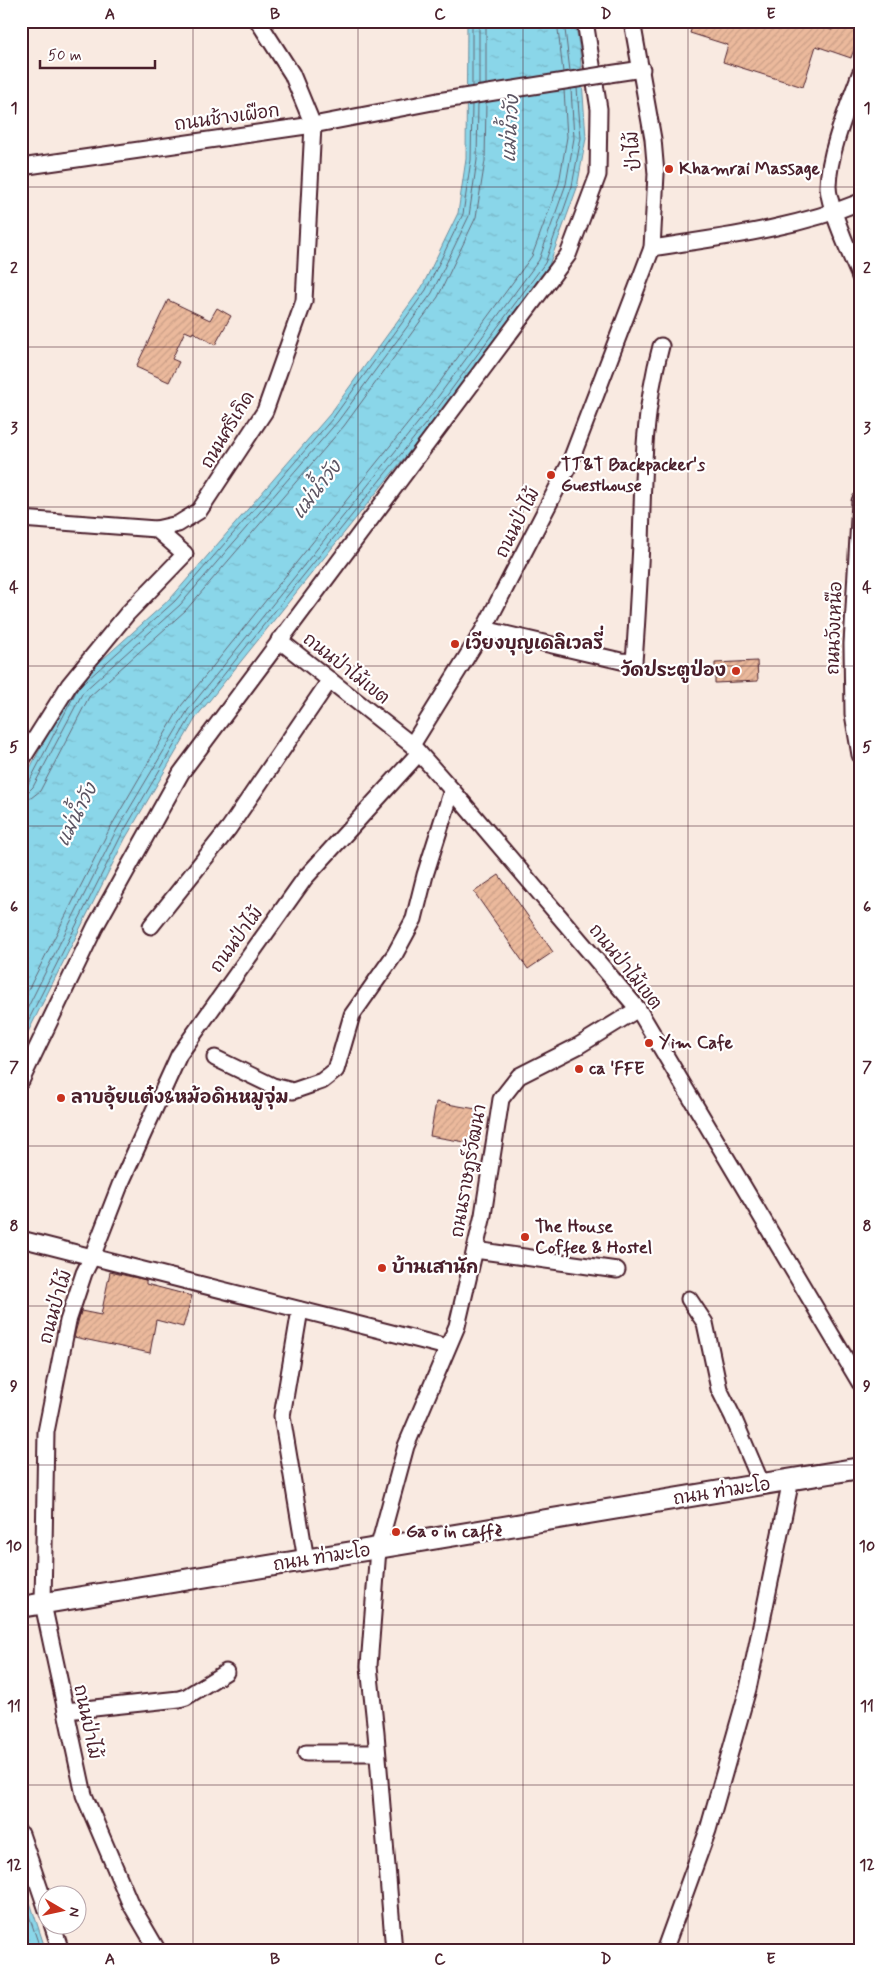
<svg xmlns="http://www.w3.org/2000/svg" width="881" height="1972" font-family="Mynerve,'Playpen Sans Thai',sans-serif">
<defs>
<pattern id="water-ripples" width="26" height="14" patternUnits="userSpaceOnUse" patternTransform="scale(1.25)"><rect width="26" height="14" fill="#8ad6e9"/><path d="M2 4q2-2 4 0t4 0M15 11q2-2 4 0t4 0" fill="none" stroke="#79b7c8"/></pattern>
<pattern id="building-hatch" width="6" height="6" patternUnits="userSpaceOnUse" patternTransform="scale(1.25)"><rect width="6" height="6" fill="#ebb99c"/><path d="M-1 1l2-2M0 6l6-6M5 7l2-2" fill="none" stroke="#cb9f87"/></pattern>
</defs>
<rect width="100%" height="100%" fill="#f9eae1"/>
<filter id="ink" filterUnits="userSpaceOnUse"><feTurbulence type="fractalNoise" baseFrequency=".02" numOctaves="2"/><feDisplacementMap in="SourceGraphic" scale="10" xChannelSelector="R" yChannelSelector="G"/><feConvolveMatrix kernelMatrix="1 2 1 2 8 2 1 2 1" color-interpolation-filters="sRGB"/></filter>
<g filter="url(#ink)">
<g fill="url(#water-ripples)" stroke="#708d9d">
<path d="M467,21h108l5,30 6,87 -9,50 -28,77 -111,151 -241,300 -72,123 -104,207v-261l53,-100 97,-87 159,-184 92,-127 36,-74 8,-54z"/>
<path d="M21,1875l25,76h-25z"/>
</g>
<g fill="none" stroke-linecap="round" stroke-linejoin="round">
<g stroke="#646877" stroke-width="1">
<path d="M472,21v66"/>
<path d="M557,21l6,51"/>
<path d="M564,21l6,50"/>
<path d="M486,85v-64"/>
<path d="M479,86v-65"/>
<path d="M21,787l7,-3 50,-96 97,-87 158,-183 93,-128 37,-76 8,-54 1,-56"/>
<path d="M21,793l7,-1 5,-5 50,-95 97,-87 158,-184 94,-128 37,-77 8,-56 1,-57"/>
<path d="M21,800l10,-2 9,-7 49,-94 97,-87 158,-184 94,-129 38,-80 9,-56 1,-59"/>
<path d="M21,1004l88,-174 72,-124 242,-301 109,-149 27,-73 8,-46 -3,-47"/>
<path d="M21,1021l94,-188 73,-123 241,-301 110,-149 27,-76 8,-46 -3,-49"/>
<path d="M21,1035l100,-199 72,-123 241,-300 111,-150 27,-77 9,-48 -4,-50"/>
<path d="M21,1892l20,59"/>
</g>
</g>
<g fill="url(#building-hatch)" stroke="#4a1f2b">
<path d="M694,21h111l27,9 3,-9h25v10l-9,27 -35,-12 -13,41 -80,-25 5,-17 -38,-12z"/>
<path d="M168,300l42,20 7,-12 14,8 -16,29 -22,-13 -1,2 -7,-3 -13,28 7,3 -10,20 -33,-15z"/>
<path d="M757,661l1,20 -43,2v-20z"/>
<path d="M499,875l54,77 -25,17 -54,-77z"/>
<path d="M436,1102l40,7 -5,34 -41,-7z"/>
<path d="M110,1272l36,8v4l46,12 -9,31 -27,-7 -6,33 -76,-16 7,-26 20,4z"/>
</g>
<g fill="none" stroke-linecap="round" stroke-linejoin="round">
<g stroke="#4a1f2b" stroke-width="19">
<g id="minor">
<path d="M609,74l33,-5"/>
<path d="M860,74c-12,33 -31,77 -32,112 0,20 23,70 32,91"/>
<path d="M21,167l292,-42 125,-24"/>
<path d="M652,248c70,-11 142,-19 208,-46"/>
<path d="M860,501l-8,143 1,70 7,41"/>
<path d="M21,519l135,10 22,-5 21,-13 66,-100 39,-110 9,-176 -21,-51 -34,-53"/>
<path d="M484,629l137,32 13,1c3,-39 5,-79 7,-118 2,-67 2,-133 20,-198"/>
<path d="M279,640l133,105 40,45 186,219 222,374"/>
<path d="M412,745l72,-116 85,-164 83,-217 4,-74 -3,-35 -21,-118"/>
<path d="M21,761l48,-76 58,-71 58,-60 -29,-25"/>
<path d="M151,926l78,-98 101,-148"/>
<path d="M215,1058l58,28 20,5 29,-10 14,-11 16,-55 43,-61 19,-35 11,-44 27,-85"/>
<path d="M21,1081l74,-154 86,-154 387,-518 30,-80 1,-66 -14,-88"/>
<path d="M21,1239l426,108"/>
<path d="M475,1250l142,20"/>
<path d="M689,1299l16,24 14,66 14,28 29,68"/>
<path d="M300,1310l-18,106 24,144"/>
<path d="M66,1711l113,-12 7,-2 40,-25"/>
<path d="M306,1753h71"/>
<path d="M21,1834l27,79"/>
<path d="M52,1924l9,27"/>
<path d="M158,1951l-28,-48 -46,-108 -41,-191 3,-172 22,-111 16,-48 8,-16 28,-72 59,-130 126,-177 114,-125"/>
<path d="M394,1951l-18,-218 -7,-67 9,-117 28,-103 51,-120 26,-111 18,-116 18,-23 59,-30 60,-37"/>
<path d="M664,1951l44,-121 40,-141 43,-209"/>
</g>
</g>
<g stroke="#4a1f2b" stroke-width="24">
<path id="tertiary" d="M21,1607l839,-139"/>
</g>
<use href="#minor" stroke="#fff" stroke-width="15"/>
<use href="#tertiary" stroke="#fff" stroke-width="20"/>
<g stroke="#4a1f2b" stroke-width="19" stroke-linecap="butt">
<path id="minor-bridge" d="M438,101l171,-27"/>
</g>
<use href="#minor-bridge" stroke="#fff" stroke-width="15"/>
</g>
</g>
<path fill="none" stroke="#4a1f2b" stroke-width="1" stroke-opacity="0.55" d="M193,21v1930M358,21v1930M523,21v1930M688,21v1930M21,187h839M21,347h839M21,507h839M21,666h839M21,826h839M21,986h839M21,1146h839M21,1306h839M21,1465h839M21,1625h839M21,1785h839"/>
<g fill="#c8321e" stroke="#fff" stroke-width="2">
<circle cx="669" cy="169" r="5"/>
<circle cx="551" cy="475" r="5"/>
<circle cx="455" cy="644" r="5"/>
<circle cx="736" cy="671" r="5"/>
<circle cx="649" cy="1043" r="5"/>
<circle cx="579" cy="1069" r="5"/>
<circle cx="61" cy="1098" r="5"/>
<circle cx="525" cy="1237" r="5"/>
<circle cx="382" cy="1268" r="5"/>
<circle cx="396" cy="1532" r="5"/>
</g>
<g text-anchor="middle" dominant-baseline="central" stroke-width="4.5" stroke-linejoin="round" paint-order="stroke">
<g font-size="18" fill="#4a1f2b" stroke="#fff">
<text transform="translate(227 118) rotate(-8)">ถนนช้างเผือก</text>
<text transform="translate(634 151) rotate(-96)">ป่าไม้</text>
<text transform="translate(228 430) rotate(-59)">ถนนศรีเกิด</text>
<text transform="translate(518 523) rotate(-63)">ถนนป่าไม้</text>
<text transform="translate(835 628) rotate(-88)">ถนนวังเหนือ</text>
<text transform="translate(346 669) rotate(38)">ถนนป่าไม้เขต</text>
<text transform="translate(237 940) rotate(-54)">ถนนป่าไม้</text>
<text transform="translate(625 967) rotate(51)">ถนนป่าไม้เขต</text>
<text transform="translate(469 1171) rotate(-80)">ถนนราษฎร์วัฒนา</text>
<text transform="translate(56 1307) rotate(-74)">ถนนป่าไม้</text>
<text transform="translate(722 1492) rotate(-9)">ถนน ท่ามะโอ</text>
<text transform="translate(322 1558) rotate(-9)">ถนน ท่ามะโอ</text>
<text transform="translate(87 1722) rotate(78)">ถนนป่าไม้</text>
</g>
<g font-size="18" font-weight="bold" fill="#4a1f2b" stroke="#fff" text-anchor="start">
<text x="679" y="169">Khamrai Massage</text>
<text x="561" y="465">TT&amp;T Backpacker's<tspan x="561" dy="21">Guesthouse</tspan></text>
<text x="465" y="644">เวียงบุญเดลิเวลรี่</text>
<text x="726" y="671" text-anchor="end">วัดประตูป่อง</text>
<text x="659" y="1043">Yim Cafe</text>
<text x="589" y="1069">ca 'FFE</text>
<text x="71" y="1098">ลาบอุ้ยแต๋ง&amp;หม้อดินหมูจุ่ม</text>
<text x="535" y="1227">The House<tspan x="535" dy="21">Coffee &amp; Hostel</tspan></text>
<text x="392" y="1268">บ้านเสานัก</text>
<text x="406" y="1532">Ga o in caffè</text>
</g>
<g font-size="19" font-style="italic" fill="#5d5664" stroke="#fff">
<text transform="translate(511 129) rotate(-87)">แม่น้ำวัง</text>
<text transform="translate(317 490) rotate(-52)">แม่น้ำวัง</text>
<text transform="translate(77 815) rotate(-63)">แม่น้ำวัง</text>
</g>
</g>
<rect width="881" height="1972" fill="none" stroke="#fff" stroke-width="55"/>
<g transform="translate(62 1910) rotate(99)"><circle r="24" fill="#ffffff" stroke="#b7a5aa"/>
<path d="M0-4L9 19L0 12L-9 19Z" fill="#c8321e"/>
<text y="-8" font-size="14" font-weight="bold" text-anchor="middle" fill="#4a1f2b">N</text>
</g>
<path d="M40 60v8h115v-8" fill="none" stroke="#4a1f2b" stroke-width="2.5"/>
<text x="48" y="60" font-size="15" fill="#4a1f2b" stroke="#ffffff" stroke-width="4" paint-order="stroke">50 m</text>
<rect x="28" y="28" width="826" height="1916" fill="none" stroke="#4a1f2b" stroke-width="2"/>
<g font-size="16" text-anchor="middle" font-weight="bold" fill="#4a1f2b">
<text x="110" y="19">A</text>
<text x="275" y="19">B</text>
<text x="440" y="19">C</text>
<text x="606" y="19">D</text>
<text x="771" y="19">E</text>
<text x="14" y="113">1</text>
<text x="867" y="113">1</text>
<text x="14" y="273">2</text>
<text x="867" y="273">2</text>
<text x="14" y="433">3</text>
<text x="867" y="433">3</text>
<text x="14" y="592">4</text>
<text x="867" y="592">4</text>
<text x="14" y="752">5</text>
<text x="867" y="752">5</text>
<text x="14" y="912">6</text>
<text x="867" y="912">6</text>
<text x="14" y="1072">7</text>
<text x="867" y="1072">7</text>
<text x="14" y="1231">8</text>
<text x="867" y="1231">8</text>
<text x="14" y="1391">9</text>
<text x="867" y="1391">9</text>
<text x="14" y="1551">10</text>
<text x="867" y="1551">10</text>
<text x="14" y="1711">11</text>
<text x="867" y="1711">11</text>
<text x="14" y="1870">12</text>
<text x="867" y="1870">12</text>
<text x="110" y="1964">A</text>
<text x="275" y="1964">B</text>
<text x="440" y="1964">C</text>
<text x="606" y="1964">D</text>
<text x="771" y="1964">E</text>
</g>
</svg>
